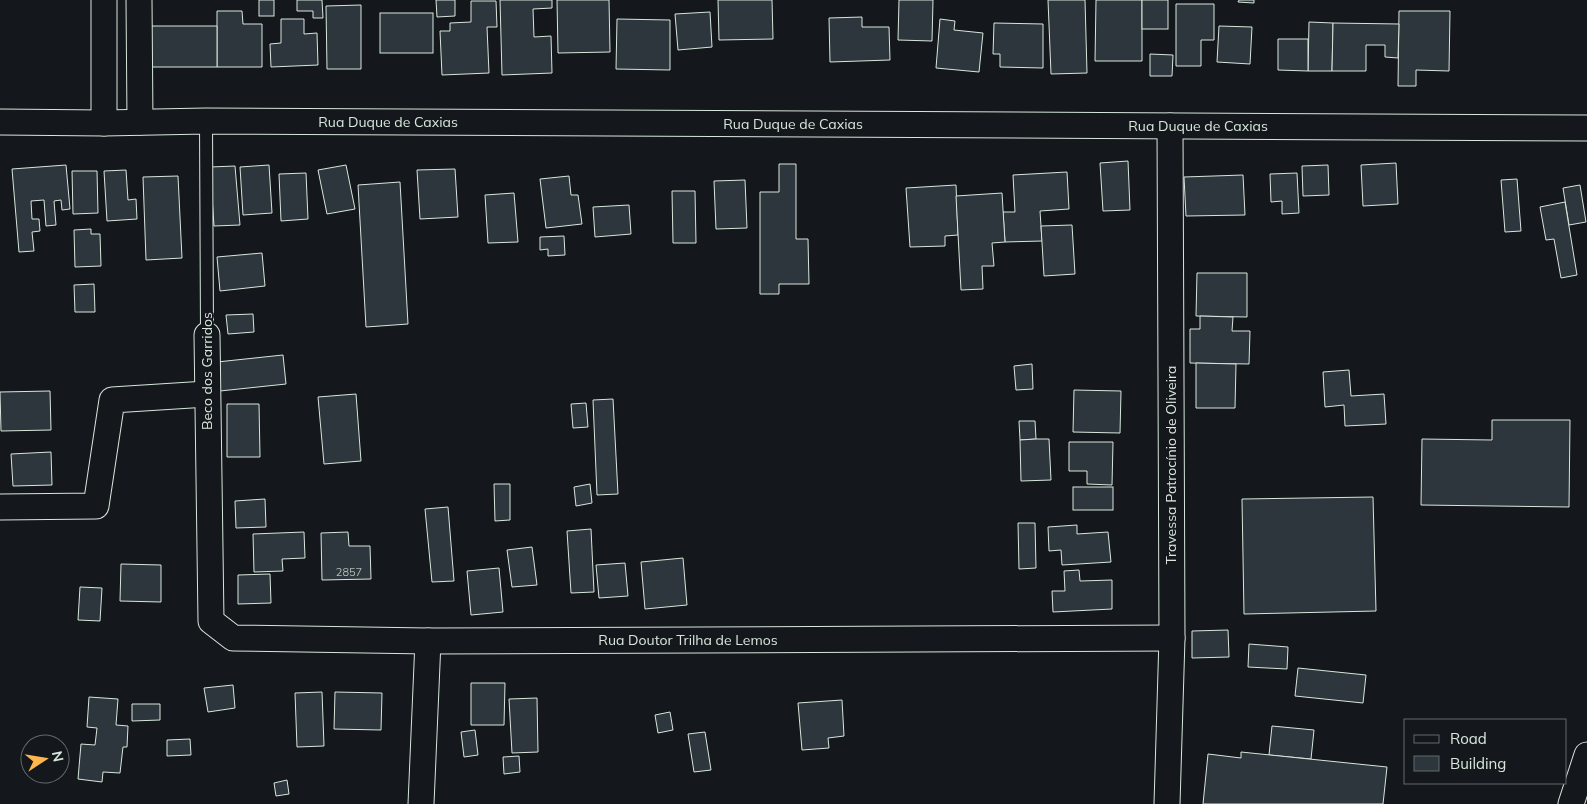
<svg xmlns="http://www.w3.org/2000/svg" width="1587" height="804" font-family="Mulish,sans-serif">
<rect width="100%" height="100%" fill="#14181c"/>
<g fill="#2c363c" stroke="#d8e6dc">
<rect x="259" y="0" width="15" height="16"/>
<path d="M297,0h25l1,18h-10v-7h-16z"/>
<path d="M436,0h19v16l-18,1z"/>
<path d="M500,0h52v8l-19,1 1,28 17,-1 1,37 -50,2z"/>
<path d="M557,0h52l1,52 -52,1z"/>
<path d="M718,0h54l1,39 -54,1z"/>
<path d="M899,0h34l-1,41 -34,-1z"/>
<path d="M1048,0h37l2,73 -36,1z"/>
<path d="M1096,0h46v61h-47z"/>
<rect x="1142" y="0" width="26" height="29"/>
<path d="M1239,0h15v3l-16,-1z"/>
<path d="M471,1h25l1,26h-10l2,46 -47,2 -2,-44h10v-8l21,-1z"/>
<path d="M1176,4h38v36h-13v26h-25z"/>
<path d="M361,5v64h-34l-1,-63z"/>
<path d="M217,11h25l1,13h19v43h-45z"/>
<path d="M1399,11h51l-1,60 -33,-1v16h-18z"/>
<path d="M710,12l2,35 -34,3 -3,-36z"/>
<rect x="380" y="13" width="53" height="40"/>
<path d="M862,17v10h27l1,33 -60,2 -1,-44z"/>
<path d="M281,19h23v15l13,-1 1,32 -47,2 -1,-23 11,-1z"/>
<path d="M617,19l53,1v50l-54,-1z"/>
<path d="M940,19l15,2 -1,9 29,3 -4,39 -43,-4z"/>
<path d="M1309,22l24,1 -1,48h-24z"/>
<path d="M994,23l49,1v44l-43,-1v-13h-7z"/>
<path d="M1333,23l66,1 -1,34 -13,-1v-12h-19v26h-34z"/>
<path d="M151,26h66v41h-65z"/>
<path d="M1219,26l33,1 -2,37 -33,-2z"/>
<path d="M1278,39h30v32l-30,-1z"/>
<path d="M1150,54l23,1 -1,21h-22z"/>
<path d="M1128,161l2,49 -27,1 -3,-48z"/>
<path d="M1396,163l2,41 -35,2 -2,-41z"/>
<path d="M779,164h17v75h12l1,45h-30v10h-19v-102h19z"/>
<path d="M66,165l4,44 -8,1 -1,-10 -7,1 2,24 -10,1 -2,-26 -13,1 1,18h7l1,12 -8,1 2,19 -15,1 -7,-83z"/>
<path d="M269,165l3,48 -29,2 -3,-48z"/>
<path d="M346,165l9,44 -28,5 -9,-44z"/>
<path d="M1328,165l1,30 -26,1 -1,-30z"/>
<path d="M235,166l5,59 -26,1 -4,-59z"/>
<path d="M455,169l3,48 -38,2 -3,-49z"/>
<path d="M126,170l2,30 8,-1 1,20 -30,2 -3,-50z"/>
<path d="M72,171h25l1,42 -25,1z"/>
<path d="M1067,172l2,37 -29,2 2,30 -37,1 -2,-30h12l-2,-37z"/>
<path d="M306,173l2,46 -27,2 -2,-47z"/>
<path d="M1297,173l2,40 -17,1v-13l-11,1 -1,-28z"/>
<path d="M1243,175l2,40 -59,1 -2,-39z"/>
<path d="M178,176l4,82 -36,2 -3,-83z"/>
<path d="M569,176l2,19h7l4,29 -36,4 -6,-49z"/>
<path d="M1517,179l4,52 -16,1 -4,-52z"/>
<path d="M745,180l2,48 -31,1 -2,-48z"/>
<path d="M400,182l8,142 -42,3 -8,-142z"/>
<path d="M956,185l2,50 -13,1v10l-35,1 -4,-59z"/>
<path d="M1580,185l6,37 -17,3 -6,-37z"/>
<path d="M672,191h23l1,52h-23z"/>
<path d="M514,193l4,49 -30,1 -3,-48z"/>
<path d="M1002,193l3,49 -13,1 2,23h-12l1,23 -22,1 -5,-94z"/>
<path d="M1565,202l12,73 -16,3 -7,-39 -8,1 -6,-33z"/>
<path d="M629,205l2,29 -36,3 -2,-30z"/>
<path d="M1072,225l3,49 -31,2 -3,-50z"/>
<path d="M91,229v5h9l1,32 -26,1 -1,-37z"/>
<path d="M564,236l1,19 -17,1v-7l-8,1v-13z"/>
<path d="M262,253l3,33 -45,5 -3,-34z"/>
<path d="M1197,273h50v44l-51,-1z"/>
<path d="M94,284l1,28h-20l-1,-27z"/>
<path d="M253,314l1,18 -26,2 -2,-19z"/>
<path d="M1200,316l33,1 -1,14h18l-1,33 -59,-1v-34h10z"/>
<path d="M283,355l3,29 -66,7 -3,-29z"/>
<path d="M1196,363l40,1 -1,44h-39z"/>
<path d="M1032,364l1,25 -17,1 -2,-24z"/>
<path d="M1349,370l2,26 33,-2 2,30 -41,2 -1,-21 -19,2 -2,-35z"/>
<path d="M1074,390l47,1 -1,42 -47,-1z"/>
<path d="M50,391l1,39 -50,1 -1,-39z"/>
<path d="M356,394l5,67 -37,3 -6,-67z"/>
<path d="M613,399l5,95 -21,1 -4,-95z"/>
<path d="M586,403l2,24 -15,1 -2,-24z"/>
<path d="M227,404h32l1,53h-33z"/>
<path d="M1492,420h78l-1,87 -148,-2 1,-66 70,1z"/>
<path d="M1019,421h16l1,18 -16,1z"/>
<path d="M1036,439h13l2,41 -30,1 -1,-41z"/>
<path d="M1069,442h44l-1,43 -25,-1v-13h-18z"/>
<path d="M51,452l1,33 -39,1 -2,-32z"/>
<path d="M494,484h16v36l-15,1z"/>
<path d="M590,484l2,19 -16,3 -2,-19z"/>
<rect x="1073" y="487" width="40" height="23"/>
<path d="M1373,497l3,114 -132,3 -2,-115z"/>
<path d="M265,499l1,28 -30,1 -1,-27z"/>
<path d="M448,507l6,74 -22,1 -7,-73z"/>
<path d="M1018,523h17l1,45 -17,1z"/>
<path d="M1077,525v9l31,-2 3,30 -49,3 -1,-15 -12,1 -1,-24z"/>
<path d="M591,529l3,63 -23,1 -4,-62z"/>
<path d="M304,532l1,26 -23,1 1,12 -29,1 -1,-38z"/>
<path d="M348,532l1,14h21l1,33 -49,1 -1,-47z"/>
<path d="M532,547l5,38 -25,2 -5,-37z"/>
<path d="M683,558l4,47 -42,4 -4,-47z"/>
<path d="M625,563l3,33 -29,2 -3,-33z"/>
<path d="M121,564l40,1v37l-41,-1z"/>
<path d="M499,568l4,44 -32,3 -4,-44z"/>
<path d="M1079,570l1,11 32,-1v29l-59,3 -1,-21h13l-1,-20z"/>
<path d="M270,574l1,29 -33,1v-29z"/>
<path d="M80,587l22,1 -2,33 -22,-1z"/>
<path d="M1228,630l1,27 -37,1v-27z"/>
<path d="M1249,644l39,3 -1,22 -39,-2z"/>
<path d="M1298,668l68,7 -3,28 -68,-7z"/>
<path d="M471,683h34l-1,42h-33z"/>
<path d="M233,685l2,23 -27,4 -4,-24z"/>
<path d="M322,692l2,54 -27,1 -2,-54z"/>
<path d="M335,692l47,1 -1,37 -47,-1z"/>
<path d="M89,697l29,2 -2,26 12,1 -1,21h-4l-3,26 -17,-1 -1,10 -24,-3 3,-35 14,1 2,-17 -10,-1z"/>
<path d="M537,698l1,54 -26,1 -3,-54z"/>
<path d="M842,700l2,36 -16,2 1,10 -27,2 -4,-47z"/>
<path d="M132,704h28v16l-28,1z"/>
<path d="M670,712l3,18 -15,3 -3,-18z"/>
<path d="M1272,726l42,4 -3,29 -42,-4z"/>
<path d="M475,730l3,25 -14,2 -3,-25z"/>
<path d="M705,732l6,38 -17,2 -6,-38z"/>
<path d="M190,739l1,16 -24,1v-16z"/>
<path d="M1241,752l146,15 -4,37h-180l5,-50 33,4z"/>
<path d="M519,756l1,16 -16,2 -1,-17z"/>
<path d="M287,780l2,14 -13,2 -2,-13z"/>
</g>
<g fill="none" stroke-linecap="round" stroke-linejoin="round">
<g stroke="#d8e6dc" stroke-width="14">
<path id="lane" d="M206,121l1,214"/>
</g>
<g stroke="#d8e6dc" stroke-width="27">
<g id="street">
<path d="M104,0v123"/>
<path d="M139,0l1,122"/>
<path d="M0,122l104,1 102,-2 1381,7"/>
<path d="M207,335l4,286 22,17 195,3 744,-3"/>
<path d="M0,507l96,-1 16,-106 95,-6"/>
<path d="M421,804l7,-163"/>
<path d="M1167,804l5,-166 -2,-512"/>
<path d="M1571,804l16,-49"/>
</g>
</g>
<use href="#lane" stroke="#14181c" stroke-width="12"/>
<use href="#street" stroke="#14181c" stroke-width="25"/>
</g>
<g text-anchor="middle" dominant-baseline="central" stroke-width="4" stroke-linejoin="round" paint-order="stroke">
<g font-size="11" fill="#adbab4">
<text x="349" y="572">2857</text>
</g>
<g font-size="14" fill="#d8e6dc" stroke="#14181c">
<text x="388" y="122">Rua Duque de Caxias</text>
<text x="793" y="124">Rua Duque de Caxias</text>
<text x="1198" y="126">Rua Duque de Caxias</text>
<text transform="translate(207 371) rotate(-90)">Beco dos Garridos</text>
<text transform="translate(1171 465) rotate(-90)">Travessa Patrocínio de Oliveira</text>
<text x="688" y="640">Rua Doutor Trilha de Lemos</text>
</g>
</g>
<rect x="1404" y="719" width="162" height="65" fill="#14181c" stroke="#626a69"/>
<rect x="1414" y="735" width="25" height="8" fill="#14181c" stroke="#626a69"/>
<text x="1450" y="744" font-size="15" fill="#d8e6dc">Road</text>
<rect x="1414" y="756" width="25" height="15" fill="#2c363c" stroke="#626a69"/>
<text x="1450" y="769" font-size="15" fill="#d8e6dc">Building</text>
<g transform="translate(45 759) rotate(78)"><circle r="24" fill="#14181c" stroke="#626a69"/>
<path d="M0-4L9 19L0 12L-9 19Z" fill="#ffb74d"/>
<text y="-8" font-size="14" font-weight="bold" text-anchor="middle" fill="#d8e6dc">N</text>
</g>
</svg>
